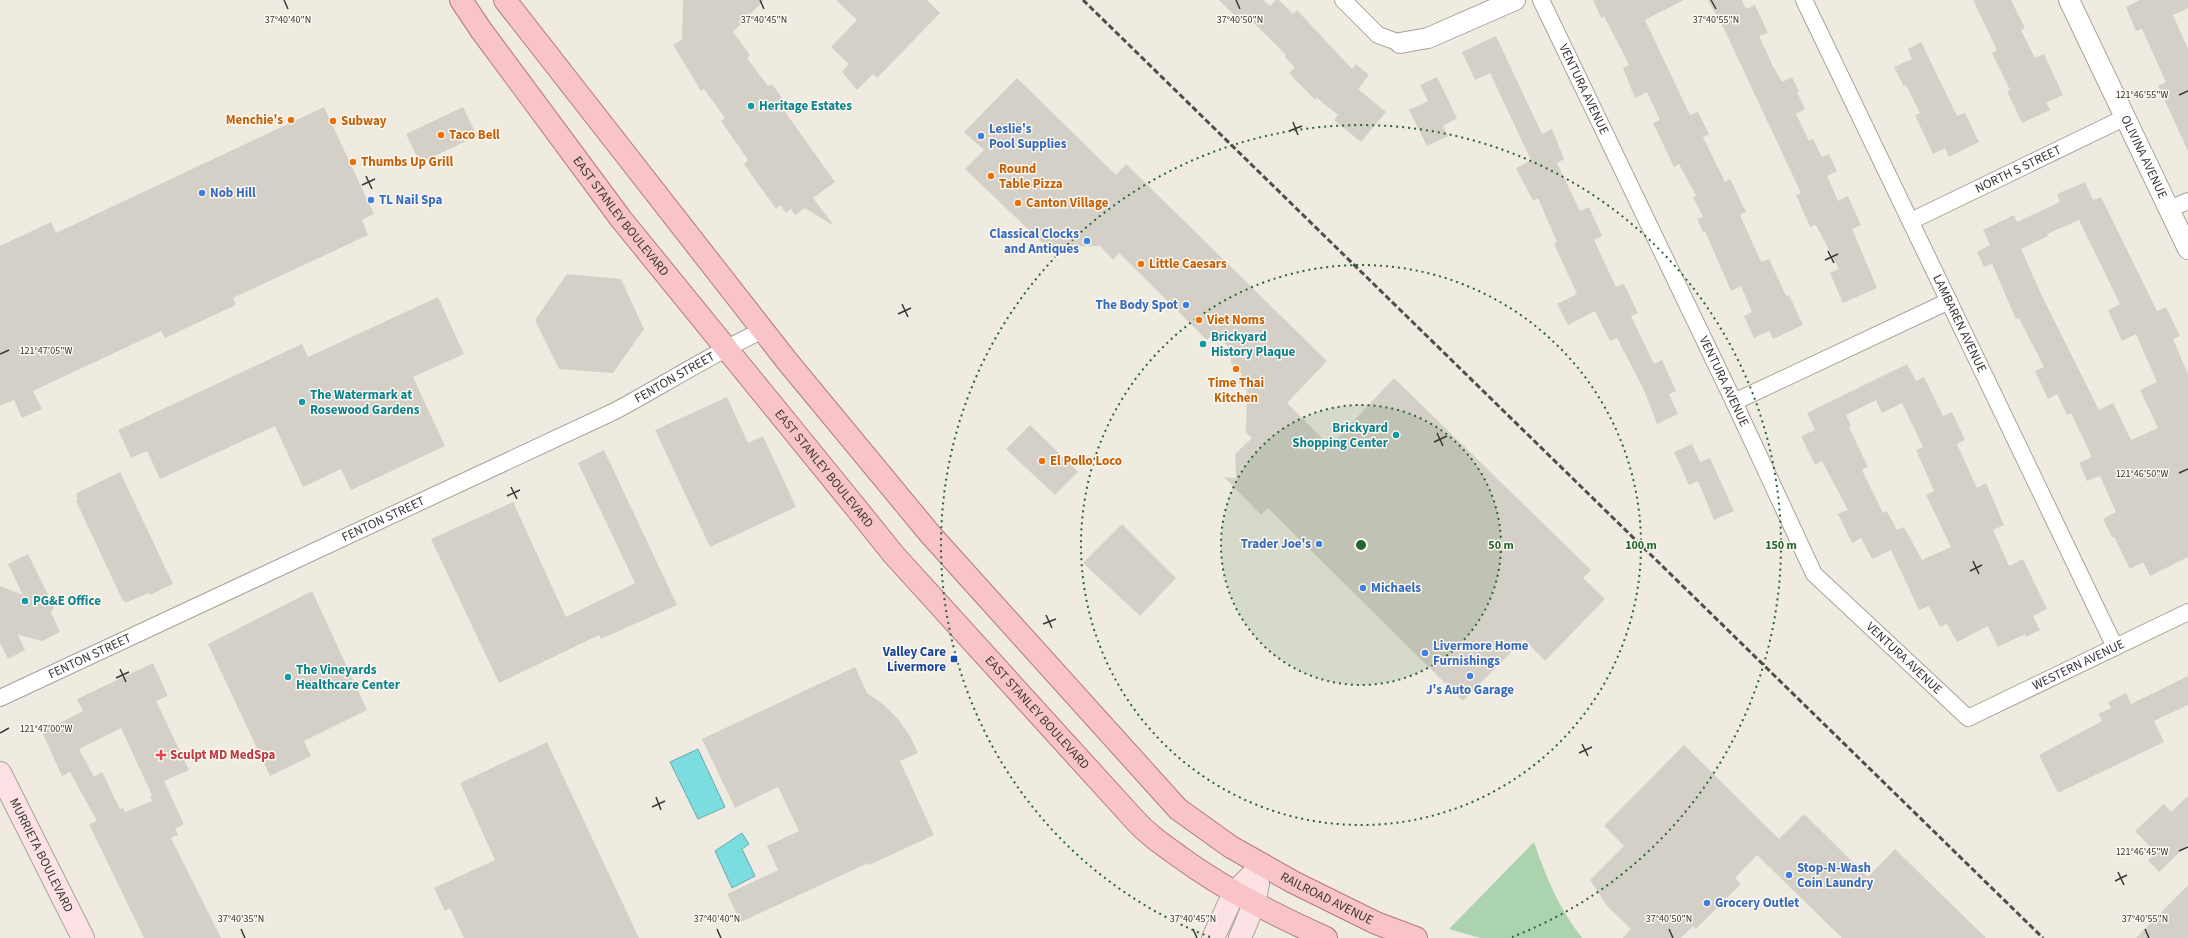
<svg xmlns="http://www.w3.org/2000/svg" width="2188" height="938" font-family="'Source Sans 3',sans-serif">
<rect width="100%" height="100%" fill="#f0ebe1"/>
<path fill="#aad3ae" d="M1534,842c12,36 25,66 48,96h-102l-31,-9z"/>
<g fill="#7cdde0" stroke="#68abac">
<path d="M698,749l27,58 -27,12 -28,-57z"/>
<path d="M742,833l7,11 -7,5 13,27 -23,12 -17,-37z"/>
</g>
<g fill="#d5d0c7" fill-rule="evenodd">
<path d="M683,0h81l-31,32 17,23 -3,3 21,28 4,-2 15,21 -3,3 4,8 47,66 -22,16 20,26 -1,1 -27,-17 -10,7 -4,-6 -5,4 -6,-8 -4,4 -32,-45 4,-4 -27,-39 4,-3 -21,-29 -3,2 -28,-46 9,-6z"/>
<path d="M836,0h91l13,13 -63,65 -4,-4 -16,16 -15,-18 7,-8 -18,-17 26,-27z"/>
<path d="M1219,0h44l7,6 6,-6h3l14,14 4,-4 55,59 4,-5 13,11 -11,14 28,23 -25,30 -27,-22 4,-5 -21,-17 -2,2 -26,-27 6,-5 -10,-11 1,-2 -38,-38 -6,6z"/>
<path d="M1593,0h91l-39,20 45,95 8,-3 11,22 -6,3 22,45 5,-3 16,33 -6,3 21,47 8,-3 17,37 3,-1 14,30 -30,14 -4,-8 -15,7 -10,-22 8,-4 -11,-26 -10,5 -26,-60 -2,1 -6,-13 6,-2 -10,-20 3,-1 -17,-32 -5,3 -21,-44 7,-3 -13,-28 -12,6 -12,-30 6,-3 -25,-49 -3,2z"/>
<path d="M1708,0h34l4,9 9,-4 13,28 -9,3 13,28 10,18 10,-5 7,14 -2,1 8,17 -9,5 13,27 4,-2 9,18 7,-3 8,17 -10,5 11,25 10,-5 13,29 -9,4 25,59 -34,15 -13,-30 9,-4 -23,-44 -6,2 -14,-32 5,-2 -76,-162z"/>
<path d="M1973,0h38l14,28 -4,2 14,28 9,-4 19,41 -17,8 4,7 -28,13 -15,-32 3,-1 -18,-37 5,-3z"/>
<path d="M2140,0h48v8l-15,7 15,34v102l-30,-65 8,-4 -24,-53 -6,2 -10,-24z"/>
<path d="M1496,36l46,98 10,-5 12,30 -7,4 23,48 9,-4 13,29 -8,4 22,47 8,-3 14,29 -7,3 23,48 8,-4 14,31 -7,3 9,20 -21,10 -13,-34 -27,-52 -7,3 -15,-30 -27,14 -11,-21 20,-10 -23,-50 3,-2 -19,-44 -5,3 -17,-33 15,-8 -41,-87 -15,7 -13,-28z"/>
<path d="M1921,42l36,74 8,-3 14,29 -30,15 -4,-9 -12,6 -18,-39 5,-2 -14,-28 -2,2 -10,-20 18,-8 -4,-10z"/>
<path d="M1437,77l20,41 -14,8 5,10 -21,10 -18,-36 19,-9 -8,-16z"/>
<path d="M1017,78l99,97 10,-11 201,197 -40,42 43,43 64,-68 197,192 -8,8 22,21 -60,62 -21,-22 -61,62 -195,-193 -7,7 -37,-38 12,1 -1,-24 17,-16 -6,-6 1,-42 -11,-10 6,-6 -11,-11v-13l-17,-18 -7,8 -88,-87 -6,7 -13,-14 -42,1 -5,6 -88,-84 19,-19 -20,-18z"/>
<path d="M324,107l50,107 -12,6 6,15 -135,63 3,7 -71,33 -4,-7 -128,60 9,18 -20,9 -8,-18 -14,6v-160l51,-24 5,11z"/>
<path d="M463,107l14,29 -57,27 -14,-29z"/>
<path d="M2085,182l8,18 8,-3 56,114 9,-4 14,29 -7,3 15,35v183l-38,19 -7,-14 -13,7 -16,-32h-2l-9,-18 13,-7 -16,-36 -13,5 -8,-18 13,-6 -21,-44 -4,2 -10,-21 -9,5 -13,-28 9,-4 -25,-49 -3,1 -24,-55 -8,3 -7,-15 13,-7 -7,-15 31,-15 3,7 43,-20 -3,-8zM2079,220l41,84 -12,6 14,31 14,-7 21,48 -17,8 18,38 -27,12 -18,-37 -14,7 -58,-116 -20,-45 27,-13 -1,-2z"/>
<path d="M567,274l54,5 23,50 -31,44 -54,-4 -24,-49z"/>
<path d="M438,297l26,57 -51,23 32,69 -94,44 -10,-21 -38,18 -28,-61 -115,53 -13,-28 -16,7 -13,-28 184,-86 6,13z"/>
<path d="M1907,364l9,17 8,-4 19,39 9,-4 13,28 -8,4 20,44 9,-5 18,42 -11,5 16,36 14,-7 24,50 -14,7 7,14 -14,7 -1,-3 -27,13 -10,-21 -31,16 -10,-18 -7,3 -11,-21 -10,4 -28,-60 -19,9 -11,-21 -9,5 -14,-29 10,-4 -26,-49 -7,4 -14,-29 14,-6 -8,-17zM1876,400l6,13 20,-10 21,44 -7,3 18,41 -8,4 25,52 -29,13 -18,-33 -7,3 -10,-19 -4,2 -21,-43 6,-3 -19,-40 2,-1 -5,-11z"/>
<path d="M727,397l21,46 15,-7 33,71 -86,40 -55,-117z"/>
<path d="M1030,425l48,47 -23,23 -49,-46z"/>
<path d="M1692,444l8,18 10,-4 24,53 -20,9 -16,-39 -9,4 -15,-33z"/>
<path d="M604,450l73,155 -76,34 -2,-4 -100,48 -68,-144 82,-37 53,115 69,-34 -57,-120z"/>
<path d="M120,472l53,112 -23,11 -2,-2 -23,10 -1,-3 -1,1 -47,-100 2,-1 -2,-4 1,-3z"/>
<path d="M1122,524l54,54 -36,38 -57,-53z"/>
<path d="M28,554l26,53 -3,6 9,19 -18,9 -24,-6 7,15 -17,9 -8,-16v-57l23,9 -15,-31z"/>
<path d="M312,591l55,119 -63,31 7,15 -41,20 -62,-132z"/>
<path d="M153,663l15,33 -12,5 33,69 -25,11 20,43 -9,5 3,6 -7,3 50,100h-77l-55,-114 8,-3 -27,-49 -8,4 -20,-44 41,-21 -6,-12zM121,728l31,67 -2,1 2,5 -27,11 -2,-4 -3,1 -18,-37 -8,5 -15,-28z"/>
<path d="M855,667l12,26 17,12 14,14 12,17 8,17 -18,8 34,74 -65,30 -1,-2 -127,59 -14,-28 51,-24 -11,-24 32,-15 -21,-44 -43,21 -33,-69z"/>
<path d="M2188,676v29l-34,16 10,21 -106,51 -19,-38 63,-34 -4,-7 13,-6 -3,-6 18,-9 5,11z"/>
<path d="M547,742l92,196h-175l-14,-30 -5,3 -11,-23 61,-28 -35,-77z"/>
<path d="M1684,745l95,94 25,-25 64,63 27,-28 91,89h-144l-85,-83 -22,23 6,6 -45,45 -3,-3 -12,12h-58l8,-9 -24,-23 -17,-26 34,-34 -20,-20z"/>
<path d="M2188,796v48l-29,28 -11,-12 8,-7 -21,-22 29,-27 7,8z"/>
<path d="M2188,885v53h-52z"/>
</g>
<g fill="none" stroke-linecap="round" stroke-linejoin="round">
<g stroke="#a8a39a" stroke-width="18">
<g id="minor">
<path d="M1343,0l35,35 22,8"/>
<path id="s1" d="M1541,0l193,402 80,172 154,144 220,-106"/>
<path id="s2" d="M1804,0l311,647"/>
<path d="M2169,209l19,-8"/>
<path id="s3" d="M1911,221l215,-104"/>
<path d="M1734,402l215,-101"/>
<path id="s4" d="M0,698l615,-287c50,-27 97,-57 148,-81"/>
</g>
</g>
<g stroke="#a8a39a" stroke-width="22">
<g id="tertiary">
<path id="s5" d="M2069,0l119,249"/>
<path d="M1400,43l28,-5 87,-38"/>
</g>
</g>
<g stroke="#a8a39a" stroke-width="24">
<g id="secondary">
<path id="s6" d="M0,773l83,165"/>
<path d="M1213,938l21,-45 28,-28"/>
<path d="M1240,938l14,-34 4,-20"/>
</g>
</g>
<g stroke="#b3797d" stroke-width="24">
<g id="primary">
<path id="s7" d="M461,0l20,30 140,189 236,290 37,46 239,263c14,16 30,27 47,39 45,33 95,58 146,81"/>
<path id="s8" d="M505,0l282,361 143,173 248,275 53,38 62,35 83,41 40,15"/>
</g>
</g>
<use href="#minor" stroke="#fff" stroke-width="16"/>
<use href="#tertiary" stroke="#fff" stroke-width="20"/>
<use href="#secondary" stroke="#fce2e4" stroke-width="22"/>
<use href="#primary" stroke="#f9c4c8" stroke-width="22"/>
<path stroke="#504e4a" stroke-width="3" stroke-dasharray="6 3" stroke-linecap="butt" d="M1083,0l960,938"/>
</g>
<path fill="none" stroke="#393734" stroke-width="1.5" d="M284,0l4,9M760,0l4,9M1236,0l4,9M1711,0l5,9M2179,95l9,-4M1293,122l5,13M1289,131l13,-5M366,176l6,13M362,185l13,-6M1828,251l6,12M1825,260l13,-6M902,304l6,13M898,314l13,-6M0,354l9,-4M1437,433l6,13M1434,442l13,-6M2179,473l9,-4M511,487l6,12M507,496l13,-6M1973,561l6,13M1970,571l12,-6M1046,615l6,13M1043,624l13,-5M120,669l6,13M116,678l13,-6M0,733l9,-5M1582,744l6,12M1579,753l13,-6M656,797l5,13M652,807l13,-6M2179,851l9,-4M2118,872l6,13M2115,881l12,-6M241,929l4,9M717,929l4,9M1193,929l4,9M1669,929l4,9M2145,929l4,9"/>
<circle cx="1361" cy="545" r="140" fill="#246631" fill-opacity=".12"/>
<g fill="none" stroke="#246631" stroke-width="2" stroke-dasharray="2 4">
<circle cx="1361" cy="545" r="140"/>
<circle cx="1361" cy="545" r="280"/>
<path d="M1210 937A420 420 0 1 1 1512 937"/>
</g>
<g fill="#0f9aa8" stroke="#fdf8ef" stroke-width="1.5">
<circle cx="751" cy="106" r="4"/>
<circle cx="1203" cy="344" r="4"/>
<circle cx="302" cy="402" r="4"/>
<circle cx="1396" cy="435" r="4"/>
<circle cx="25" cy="601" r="4"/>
<circle cx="288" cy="677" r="4"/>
</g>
<g fill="#e8710a" stroke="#fdf8ef" stroke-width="1.5">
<circle cx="291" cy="120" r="4"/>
<circle cx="333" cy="121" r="4"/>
<circle cx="441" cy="135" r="4"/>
<circle cx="353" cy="162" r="4"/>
<circle cx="991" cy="176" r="4"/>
<circle cx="1018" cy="203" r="4"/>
<circle cx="1141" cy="264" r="4"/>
<circle cx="1199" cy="320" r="4"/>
<circle cx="1236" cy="369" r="4"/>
<circle cx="1042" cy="461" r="4"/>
</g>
<g fill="#3f7fe0" stroke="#fdf8ef" stroke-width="1.5">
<circle cx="981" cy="136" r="4"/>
<circle cx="202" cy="193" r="4"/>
<circle cx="371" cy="200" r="4"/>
<circle cx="1087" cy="241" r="4"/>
<circle cx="1186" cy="305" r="4"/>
<circle cx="1319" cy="544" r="4"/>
<circle cx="1363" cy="588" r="4"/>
<circle cx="1425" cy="653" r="4"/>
<circle cx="1470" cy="676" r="4"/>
<circle cx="1789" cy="875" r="4"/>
<circle cx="1707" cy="903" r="4"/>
</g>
<rect fill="#1a4fb4" stroke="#fdf8ef" stroke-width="1.5" x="950" y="655" width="8" height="8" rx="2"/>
<path fill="#e0444e" stroke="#fdf8ef" stroke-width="1.5" d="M159 749h4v4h4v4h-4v4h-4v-4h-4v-4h4z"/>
<g text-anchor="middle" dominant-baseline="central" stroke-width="3" stroke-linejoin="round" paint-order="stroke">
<g font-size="13" fill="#393734" stroke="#fdf8ef">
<text stroke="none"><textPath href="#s1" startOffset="99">VENTURA AVENUE</textPath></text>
<text stroke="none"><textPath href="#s5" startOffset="174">OLIVINA AVENUE</textPath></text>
<text stroke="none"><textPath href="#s3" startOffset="119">NORTH S STREET</textPath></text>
<text stroke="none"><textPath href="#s7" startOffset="269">EAST STANLEY BOULEVARD</textPath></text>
<text stroke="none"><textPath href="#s2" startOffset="359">LAMBAREN AVENUE</textPath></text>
<text stroke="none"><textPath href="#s4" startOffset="747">FENTON STREET</textPath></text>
<text stroke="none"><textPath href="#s1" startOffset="423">VENTURA AVENUE</textPath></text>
<text stroke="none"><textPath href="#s7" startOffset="593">EAST STANLEY BOULEVARD</textPath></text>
<text stroke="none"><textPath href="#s4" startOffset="423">FENTON STREET</textPath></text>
<text stroke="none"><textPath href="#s4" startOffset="99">FENTON STREET</textPath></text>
<text stroke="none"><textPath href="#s1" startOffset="759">VENTURA AVENUE</textPath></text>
<text stroke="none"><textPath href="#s1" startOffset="969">WESTERN AVENUE</textPath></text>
<text stroke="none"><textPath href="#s7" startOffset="917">EAST STANLEY BOULEVARD</textPath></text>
<text stroke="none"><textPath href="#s6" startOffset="92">MURRIETA BOULEVARD</textPath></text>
<text stroke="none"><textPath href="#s8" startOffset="1227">RAILROAD AVENUE</textPath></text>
</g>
<g font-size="13" font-weight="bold" fill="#0d838f" stroke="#fdf8ef" text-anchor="start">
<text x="759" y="106">Heritage Estates</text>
<text x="1211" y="337">Brickyard<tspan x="1211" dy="15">History Plaque</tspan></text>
<text x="310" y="395">The Watermark at<tspan x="310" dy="15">Rosewood Gardens</tspan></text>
<text x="1388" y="428" text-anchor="end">Brickyard<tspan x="1388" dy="15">Shopping Center</tspan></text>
<text x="33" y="601">PG&amp;E Office</text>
<text x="296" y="670">The Vineyards<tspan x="296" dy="15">Healthcare Center</tspan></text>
</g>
<g font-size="13" font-weight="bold" fill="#c56008" stroke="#fdf8ef" text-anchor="start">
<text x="283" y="120" text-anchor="end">Menchie's</text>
<text x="341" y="121">Subway</text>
<text x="449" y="135">Taco Bell</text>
<text x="361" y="162">Thumbs Up Grill</text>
<text x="999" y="169">Round<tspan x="999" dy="15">Table Pizza</tspan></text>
<text x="1026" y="203">Canton Village</text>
<text x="1149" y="264">Little Caesars</text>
<text x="1207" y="320">Viet Noms</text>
<text x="1236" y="383" text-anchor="middle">Time Thai<tspan x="1236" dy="15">Kitchen</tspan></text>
<text x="1050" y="461">El Pollo Loco</text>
</g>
<g font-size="13" font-weight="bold" fill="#366cbe" stroke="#fdf8ef" text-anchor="start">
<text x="989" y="129">Leslie's<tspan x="989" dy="15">Pool Supplies</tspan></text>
<text x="210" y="193">Nob Hill</text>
<text x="379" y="200">TL Nail Spa</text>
<text x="1079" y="234" text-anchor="end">Classical Clocks<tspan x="1079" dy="15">and Antiques</tspan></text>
<text x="1178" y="305" text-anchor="end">The Body Spot</text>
<text x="1311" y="544" text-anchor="end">Trader Joe's</text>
<text x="1371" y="588">Michaels</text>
<text x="1433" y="646">Livermore Home<tspan x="1433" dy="15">Furnishings</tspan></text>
<text x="1470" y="690" text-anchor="middle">J's Auto Garage</text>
<text x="1797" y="868">Stop-N-Wash<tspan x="1797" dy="15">Coin Laundry</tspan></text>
<text x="1715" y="903">Grocery Outlet</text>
</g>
<g font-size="13" font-weight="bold" fill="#164399" stroke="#fdf8ef" text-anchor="end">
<text x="946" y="652">Valley Care<tspan x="946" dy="15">Livermore</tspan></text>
</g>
<g font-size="13" font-weight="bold" fill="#be3a42" stroke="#fdf8ef" text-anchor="start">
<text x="170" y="755">Sculpt MD MedSpa</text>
</g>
</g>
<g font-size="10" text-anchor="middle" fill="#393734" stroke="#fdf8ef" stroke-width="3" stroke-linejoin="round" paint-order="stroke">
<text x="288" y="23">37°40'40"N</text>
<text x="764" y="23">37°40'45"N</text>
<text x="1716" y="23">37°40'55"N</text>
<text x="1240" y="23">37°40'50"N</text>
<text x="2142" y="98">121°46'55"W</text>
<text x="46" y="354">121°47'05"W</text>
<text x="2142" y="477">121°46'50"W</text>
<text x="46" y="732">121°47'00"W</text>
<text x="2142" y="855">121°46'45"W</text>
<text x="241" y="922">37°40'35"N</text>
<text x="1669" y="922">37°40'50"N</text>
<text x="717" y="922">37°40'40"N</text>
<text x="1193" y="922">37°40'45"N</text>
<text x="2145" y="922">37°40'55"N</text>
</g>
<circle cx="1361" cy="545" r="6" fill="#246631" stroke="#fdf8ef" stroke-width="2"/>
<g font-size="12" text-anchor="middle" font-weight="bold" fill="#246631" stroke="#fdf8ef" stroke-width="3" stroke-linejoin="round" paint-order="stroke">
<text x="1501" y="549">50 m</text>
<text x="1641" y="549">100 m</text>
<text x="1781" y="549">150 m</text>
</g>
</svg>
